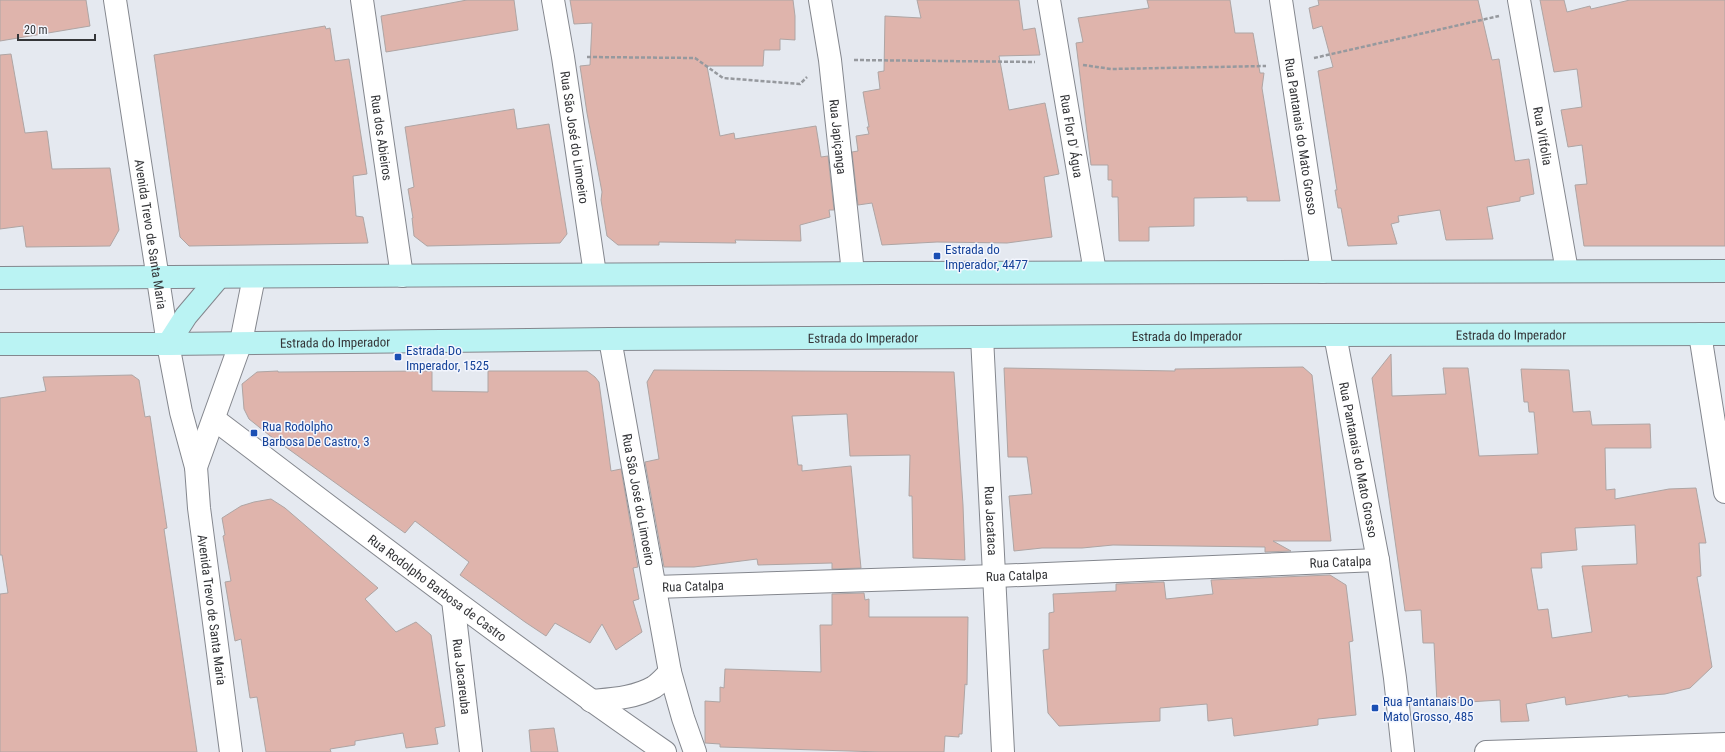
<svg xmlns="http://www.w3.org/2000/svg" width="1725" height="752" font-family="'Roboto Condensed',sans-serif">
<rect width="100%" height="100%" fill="#e5e9f0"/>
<g fill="#dfb4ac" stroke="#aea5a4" fill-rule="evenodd">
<path d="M0,0h86l4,26 -90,15z"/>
<path d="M467,0h47l4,30 -132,22 -5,-36z"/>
<path d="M570,0h223l2,16v24l-15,-1v11h-16l-1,16h-56l13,70 14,-3 1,6 81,-13 5,31 7,-1 6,54h-5l1,7 -30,8 1,16 -66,-1 1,3 -77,-1v3h-41l-11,-9 -6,-36 1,-8 -15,-79 -7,-47 10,-1 2,-42 -18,1z"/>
<path d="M917,0h102l4,30 12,-2 5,27 -41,1 10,54 36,-7 14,71 -15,3 8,60 -45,6 -70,-1 -55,3 -10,-42 -14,2 -6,-53 6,-1 -2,-15 13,-2 -2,-7h2l-6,-35 17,-3 -2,-17 6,-1 1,-55 36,2z"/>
<path d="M1147,0h83l5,33h18l7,40h4l-2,15 18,113h-33v-4l-53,1v28l-45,1v14h-30l-1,-44h-6v-17h-4v-15h-17l-15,-122 7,-1 -5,-24 71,-10z"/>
<path d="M1318,0h160l14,60 7,-1 16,102 14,-2 5,35 -14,3v4l-33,6 6,32 -47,1 -6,-30 -42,6 1,6 -8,2 6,20 -49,2 -7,-38h-3l-3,-18h2l-19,-119 15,-4 -11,-41 -9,3 -4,-21 10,-3z"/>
<path d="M1540,0h24l3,12 23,-6 1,3 39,-9h95v246h-141l-9,-61 12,-1 -5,-39 -14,2 -7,-37 21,-3 -5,-38 -23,3z"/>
<path d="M325,26l1,3 4,-1 5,33 14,-2 18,115 -14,2 3,40 7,1 5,26 -179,3 -9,-9 -26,-182z"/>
<path d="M11,54l14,79 22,-2 5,38 58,-1 9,62 -9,16 -84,1 -3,-21 -23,3v-174z"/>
<path d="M514,109l3,20 32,-5 18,110 -7,9 -133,3 -13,-10 -2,-18h1l-5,-29 6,-2 -9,-60z"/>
<path d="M1391,354l1,42 54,-2 -3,-26h25l11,88 59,-2 -4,-42h-5l-1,-10h-4l-3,-33 48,1 4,42 17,-1 2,14 58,-1 1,24h-46l1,42 9,-1v10l54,-10 27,-1 10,55h-7l2,33 -4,1 15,90 -22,21 -25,6 -37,3v-2l-62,10 -1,-8 -39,7 3,17 -28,1 -1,-22 -63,4 -3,-61h-11l-2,-33 -16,1 -33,-233zM1635,525l2,39 -55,2 10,66 -40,6 -4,-29 -10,1 -7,-42h11l-1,-15 36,-3 -2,-22z"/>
<path d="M1303,367l9,8 19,166h-58l18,10 -26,1v-5l-152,-2 -31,3h-40l-28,3 -5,-55 23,-2 -5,-37h-19l-4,-89 171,3v-2z"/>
<path d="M654,370l300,2 9,133 2,55 -52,-2 -1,-62h-3l1,-41 -60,1 -3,-42 -55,2 6,49h4v6l49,-5 10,102 -29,1v-6l-74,2 -1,-6 -63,8h-30l-19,-105 14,-3 -12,-77z"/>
<path d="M278,371v1l154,-1v20l56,1v-21h99l8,6 4,5 12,89 10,-2 17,98 -5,1 6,31 -6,2 9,31 -26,18 -14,-26 -12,19 -35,-20 -9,13 -21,-14 -65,-47 9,-13 -54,-41 -10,12 -136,-98 -20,-16 -5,-10 -2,-25 15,-12z"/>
<path d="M132,375l7,5 6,37 5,-1 17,112 -3,1 33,223h-197v-158l8,-1 -6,-38h-2v-157l46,-7 -3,-14z"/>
<path d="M271,499l14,9 93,80 -13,11 31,33 20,-10 15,13 14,91 -10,2 3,16 -32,4 -3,-15 -48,8v4l-25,4 1,3h-65l-9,-55 -7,1 -9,-59 -6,2 -10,-59 6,-1 -8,-45 2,-1 -3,-17 19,-12 13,-4z"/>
<path d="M1330,575l16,10 7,56 -4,1 7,73 -38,4v6l-84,11 -2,-18 -24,3 -1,-17 -47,4v13l-101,5 -11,-13 -5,-63 6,-1v-36l5,-1 -1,-18 63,-3v-7l48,-2 2,17 47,-5 -2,-14z"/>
<path d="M864,593l1,7 4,-1v18h99l-1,68 -2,-1 -3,50h-3v3l-14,-1 -1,16h-63l-161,-5v-3l-15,-1v-42l15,1v-15l4,1 1,-19 96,3 -1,-47h12v-31z"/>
<path d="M554,728l4,24h-27l-2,-22z"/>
</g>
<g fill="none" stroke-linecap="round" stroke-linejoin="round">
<g stroke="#84878e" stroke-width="24">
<g id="minor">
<path id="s1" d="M362,0l40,276"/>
<path id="s2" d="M553,0l10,57 32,217"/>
<path id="s3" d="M820,0l10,60 23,213"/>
<path id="s4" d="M1049,0l46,272"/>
<path id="s5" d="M1281,0l41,272"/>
<path id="s6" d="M1519,0l48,271"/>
<path d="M1700,334l25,158"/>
<path id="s7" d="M1335,335l43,225 17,118 8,74"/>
<path id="s8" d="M982,337l21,415"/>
<path id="s9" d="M610,339l60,333 13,46 12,34"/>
<path id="s10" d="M168,344l13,68 15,55 3,41 32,244"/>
<path id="s11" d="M214,419c149,113 297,227 451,333"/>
<path d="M196,467l45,-125 13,-65"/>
<path id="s12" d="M655,587l341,-11 382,-16"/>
<path id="s13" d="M453,600l18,152"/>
<path d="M591,701c21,-2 44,-3 63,-14 6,-4 11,-10 16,-15"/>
<path d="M1486,752l239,-8"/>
</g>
</g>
<g stroke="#84878e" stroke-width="24">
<g id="tertiary">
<path id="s14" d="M115,0l53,344"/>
</g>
</g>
<g stroke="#84878e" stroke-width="24">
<g id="secondary">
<path d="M0,278l883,-5 842,-2"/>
<path id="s15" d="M0,344h168l442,-5 725,-4 390,-1"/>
<path d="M168,344l18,-28 33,-39"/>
</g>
</g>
<g stroke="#96999e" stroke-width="2.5" stroke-dasharray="4 2" stroke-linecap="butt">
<path d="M587,57l108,1 28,20 77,6 7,-7"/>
<path d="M1314,58l185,-42"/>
<path d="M854,60l181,2"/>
<path d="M1083,65l28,4 155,-3"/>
</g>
<use href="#minor" stroke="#fff" stroke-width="22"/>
<use href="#tertiary" stroke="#fff" stroke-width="22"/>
<use href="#secondary" stroke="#baf3f3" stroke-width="22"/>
</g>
<g fill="#1a4fb4" stroke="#f3f6fe" stroke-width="1.5">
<rect x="933" y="252" width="8" height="8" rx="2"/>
<rect x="394" y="353" width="8" height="8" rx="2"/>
<rect x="250" y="429" width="8" height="8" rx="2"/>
<rect x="1371" y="704" width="8" height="8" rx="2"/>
</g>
<g text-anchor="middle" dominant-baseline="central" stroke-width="3" stroke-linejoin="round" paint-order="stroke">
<g font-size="13" fill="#343538" stroke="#f3f6fe">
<text stroke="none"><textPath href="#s3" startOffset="138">Rua Japiçanga</textPath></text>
<text stroke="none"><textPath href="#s4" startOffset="138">Rua Flor D' Água</textPath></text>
<text stroke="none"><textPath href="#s5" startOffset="138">Rua Pantanais do Mato Grosso</textPath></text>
<text stroke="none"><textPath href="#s6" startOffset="138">Rua Vitfolia</textPath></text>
<text stroke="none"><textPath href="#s2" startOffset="139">Rua São José do Limoeiro</textPath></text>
<text stroke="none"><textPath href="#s1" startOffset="139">Rua dos Abieiros</textPath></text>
<text stroke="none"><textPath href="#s14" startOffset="237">Avenida Trevo de Santa Maria</textPath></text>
<text stroke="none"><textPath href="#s15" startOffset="1511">Estrada do Imperador</textPath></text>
<text stroke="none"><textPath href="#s15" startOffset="1187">Estrada do Imperador</textPath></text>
<text stroke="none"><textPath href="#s15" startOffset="863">Estrada do Imperador</textPath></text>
<text stroke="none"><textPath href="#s15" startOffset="335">Estrada do Imperador</textPath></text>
<text stroke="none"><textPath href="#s7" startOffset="127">Rua Pantanais do Mato Grosso</textPath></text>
<text stroke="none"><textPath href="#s9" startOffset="163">Rua São José do Limoeiro</textPath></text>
<text stroke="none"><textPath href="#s8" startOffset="184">Rua Jacataca</textPath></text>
<text stroke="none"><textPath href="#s12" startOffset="686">Rua Catalpa</textPath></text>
<text stroke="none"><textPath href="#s12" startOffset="362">Rua Catalpa</textPath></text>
<text stroke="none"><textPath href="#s12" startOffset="38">Rua Catalpa</textPath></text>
<text stroke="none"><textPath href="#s11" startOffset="280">Rua Rodolpho Barbosa de Castro</textPath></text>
<text stroke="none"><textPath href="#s10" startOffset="270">Avenida Trevo de Santa Maria</textPath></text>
<text stroke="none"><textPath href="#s13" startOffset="77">Rua Jacareuba</textPath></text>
</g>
<g font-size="13" fill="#164399" stroke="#f3f6fe" text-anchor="start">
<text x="945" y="249">Estrada do<tspan x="945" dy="15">Imperador, 4477</tspan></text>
<text x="406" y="350">Estrada Do<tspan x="406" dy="15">Imperador, 1525</tspan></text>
<text x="262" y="426">Rua Rodolpho<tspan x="262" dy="15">Barbosa De Castro, 3</tspan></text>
<text x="1383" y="701">Rua Pantanais Do<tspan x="1383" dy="15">Mato Grosso, 485</tspan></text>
</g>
</g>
<path d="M18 34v6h77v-6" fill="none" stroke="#343538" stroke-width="2"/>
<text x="24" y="34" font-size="12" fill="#343538" stroke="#f3f6fe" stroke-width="3" paint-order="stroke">20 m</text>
</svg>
